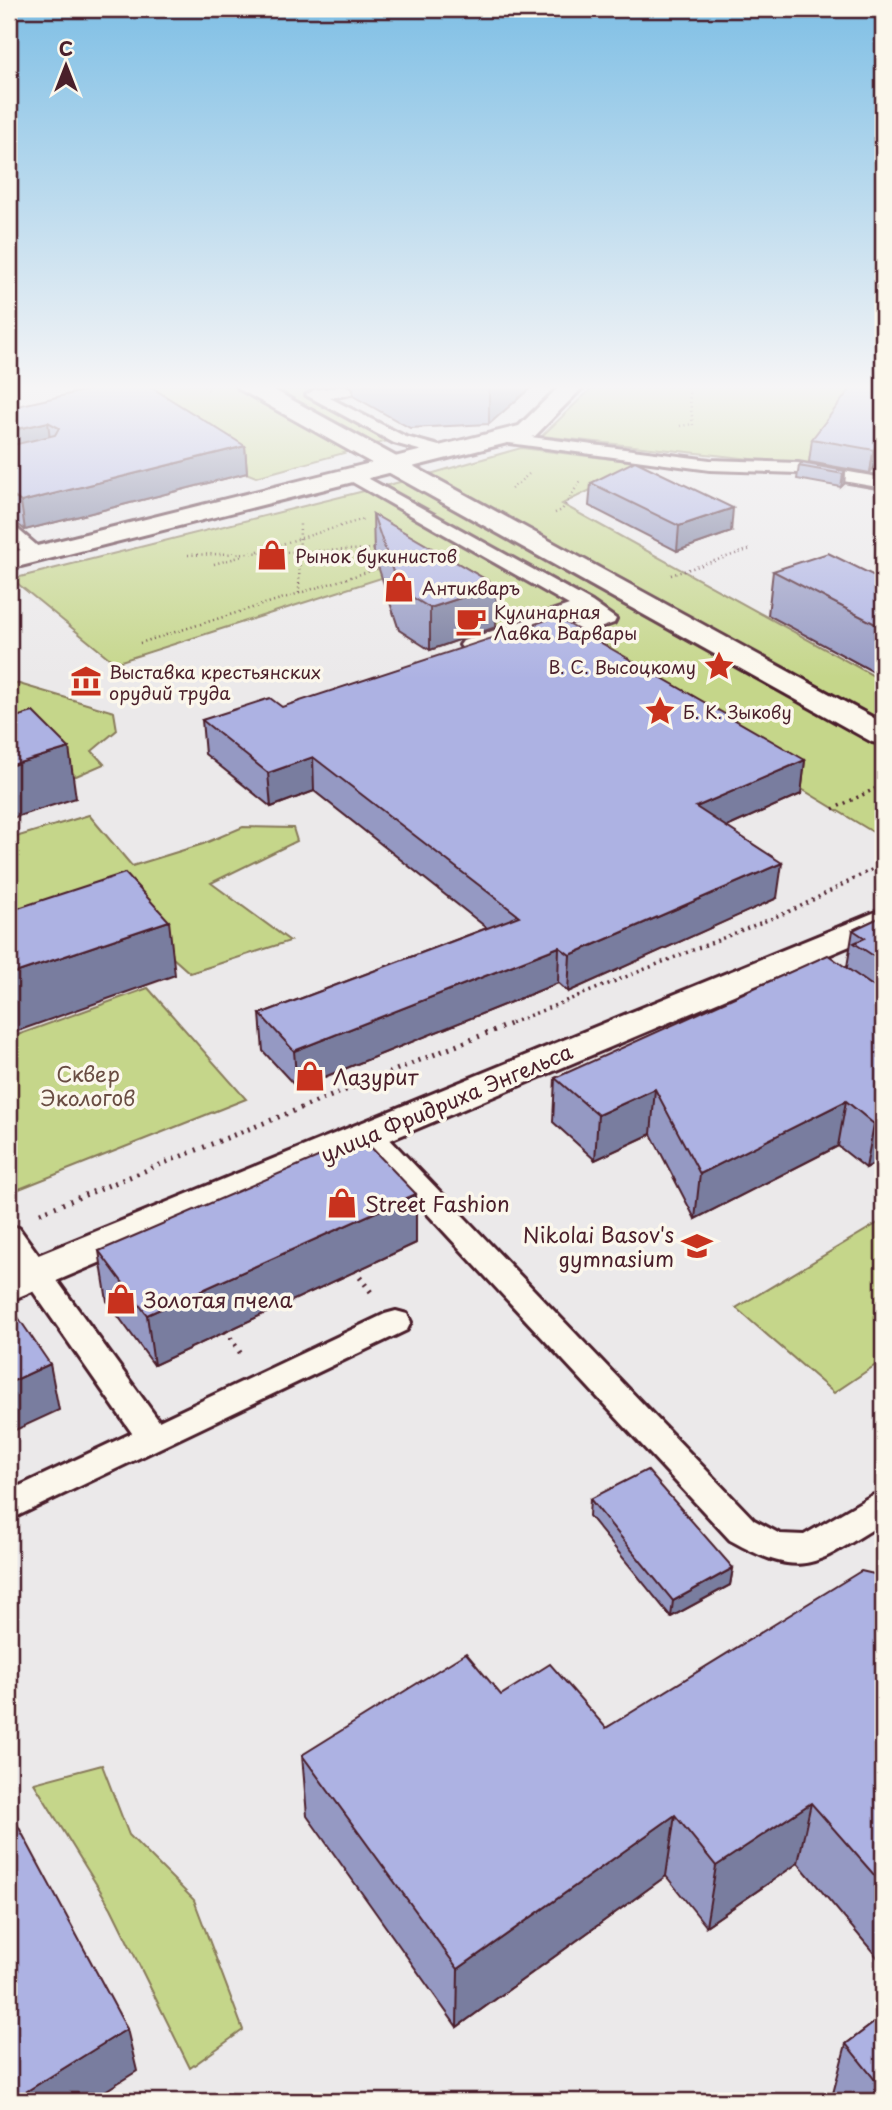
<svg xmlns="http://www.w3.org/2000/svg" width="892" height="2110" font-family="'Playpen Sans',sans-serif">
<rect width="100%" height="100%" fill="#ebe9ea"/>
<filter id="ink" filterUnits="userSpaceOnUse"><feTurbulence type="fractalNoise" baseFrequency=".0143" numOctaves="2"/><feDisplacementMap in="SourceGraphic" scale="14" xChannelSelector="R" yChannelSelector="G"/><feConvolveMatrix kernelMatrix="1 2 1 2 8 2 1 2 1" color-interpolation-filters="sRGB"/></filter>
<g filter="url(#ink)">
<g fill="#c5d68a" stroke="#887a5a" stroke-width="2">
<path d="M164,384h169l13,7 -30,9 72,41 -132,36 -10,-4 -125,-79z"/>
<path d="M596,384h272l-61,81 -265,-29z"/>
<path d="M521,448l124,15 -83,41 321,177v157l-344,-207 -23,8 -113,-68 -288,92 -103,-84 404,-101z"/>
<path d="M9,681l105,31 3,18 -25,21 12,13 -28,12 -33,-25 -34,15z"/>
<path d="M89,815l43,51 71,-22 40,-17 50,1 4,13 -86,42 79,58 -100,32 -79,-70 -102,35v-99z"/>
<path d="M148,988l98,111 -237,94v-155z"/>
<path d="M883,1220v140l-49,33 -98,-85z"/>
<path d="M102,1765l27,70 65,65 49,130 -53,38 -79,-160 -77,-125z"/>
</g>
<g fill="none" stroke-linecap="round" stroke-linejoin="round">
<g stroke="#4a1f2b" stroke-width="6">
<g id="service">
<path d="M346,386l8,5 -3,3 -21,4 76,39 44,12 2,3 -8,5 -50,-14 -88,-48 8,-5z"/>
<path d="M500,433l210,27 88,3 85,15v10l-85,-15 -88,-3 -216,-29 -2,-3 2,-3z"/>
<path d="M353,470l239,132 24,17 -2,4 -69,24 -7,-2 -3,-4 3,-4 54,-19 -9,-5 -106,36h-14l-3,-4 3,-4 106,-36 -222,-126 -2,-4 2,-4z"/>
<path d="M9,526l6,1 27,23 3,4 -3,4h-12l-21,-18z"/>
<path d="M369,1125l10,3 375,392 26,14 24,1 67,-39 12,-4v31c-67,40 -78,59 -153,17l-371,-400 -4,-6 4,-6z"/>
<path d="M9,1225l10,3 140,193 226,-107 11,-3 11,3 4,8 -4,8 -398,190v-29l123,-58 -123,-176z"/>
</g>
</g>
<g stroke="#4a1f2b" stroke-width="6">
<path id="pedestrian" d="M236,384h27l620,339v21l-11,-2 -633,-353z"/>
</g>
<g stroke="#4a1f2b" stroke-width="6">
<g id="tertiary">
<path d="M562,384h24l-51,52 -526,133v-16l510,-127z"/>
<path d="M883,909v23l-874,369v-34z"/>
</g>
</g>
<g stroke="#4a1f2b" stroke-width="2.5" stroke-dasharray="1 3.5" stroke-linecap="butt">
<path d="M200,384l11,7"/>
<path d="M688,384l5,41"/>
<path d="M680,426l13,-2"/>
<path d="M511,489l18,-15"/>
<path d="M555,513l7,-3 19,-30"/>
<path d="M258,551l106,-32"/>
<path d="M188,555l190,-6"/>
<path d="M214,564l29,-8"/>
<path d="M671,575l80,-26"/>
<path d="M299,593l1,-71"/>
<path d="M140,643l243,-76"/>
</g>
<g stroke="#4a1f2b" stroke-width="3.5" stroke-dasharray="2 4.5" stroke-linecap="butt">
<path d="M833,809l50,-24"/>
<path d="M511,1023l284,-114 88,-45"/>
</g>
<g stroke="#4a1f2b" stroke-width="5" stroke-dasharray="2 6" stroke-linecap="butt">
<path d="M40,1213l475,-191"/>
<path d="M355,1271l16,21"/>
<path d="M226,1331l15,23"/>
</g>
<use href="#service" fill="#fbf7ec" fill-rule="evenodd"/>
<use href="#pedestrian" fill="#fbf7ec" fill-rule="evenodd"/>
<use href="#tertiary" fill="#fbf7ec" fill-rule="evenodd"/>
</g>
<g fill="#9599c3" stroke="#4a1f2b" stroke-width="2">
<path d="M348,384h187l-46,40 -79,4 -57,-32v-8z"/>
<path d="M883,384l-13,89 -61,-11 3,-23z"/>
<path d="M9,404l4,3 232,39 2,27 -222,57 -15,-12 -1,1z"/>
<path d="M799,466l46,5 -1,13 -3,3 -44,-8z"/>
<path d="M591,483l140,49 -54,19 -88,-45z"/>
<path d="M373,514l124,72 -1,41 -66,23 -31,-20 -25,-76z"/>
<path d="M773,571l110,9v97l-115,-62z"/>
<path d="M282,707l523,53 -4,34 -74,33 50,71 -209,94 -10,-9 -261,105 -34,-37 -3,-37 227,-86 -173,-137 -43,16 -66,-53 -3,-34z"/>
<path d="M883,916v243l-17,9 -28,-22 -143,73 -44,-85 -56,26 -42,-38 2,-44 292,-111 6,-37z"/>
<path d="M416,1243l-262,122 -47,-64 -8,-50z"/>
<path d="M590,1499l143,69 -3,17 -59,32 -82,-101z"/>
<path d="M883,1576v388l-85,-101 -92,63 -40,-50 -209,151 -150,-211 -5,-61 199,-60 105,33z"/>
<path d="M883,2016v85h-52l15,-57z"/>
</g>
<g fill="#797d9f" stroke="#4a1f2b" stroke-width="2">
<path d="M489,384h46l-46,40z"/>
<path d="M48,422l3,26 -42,10v-27z"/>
<path d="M883,436v19l-13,18 4,-23z"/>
<path d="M245,446l2,27 -222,57 -4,-28z"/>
<path d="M845,471l-1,13 -3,3 2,-13z"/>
<path d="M733,508l-2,24 -54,19 2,-25z"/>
<path d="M497,586l-1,41 -66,23v-42z"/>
<path d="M9,608l3,20 -3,1z"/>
<path d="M69,748l7,50 -67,21v-53z"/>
<path d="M313,757l1,34 -43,16 -3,-34z"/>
<path d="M805,760l-4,34 -108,48 3,-35z"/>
<path d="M782,863l-5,35 -209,94 2,-37z"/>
<path d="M169,921l6,54 -166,59v-59z"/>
<path d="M559,947l-1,36 -261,105 -3,-37z"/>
<path d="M655,1089l-4,45 -56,26 3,-45z"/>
<path d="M846,1101l-8,45 -143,73 5,-45z"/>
<path d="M883,1119v40l-17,9 8,-44z"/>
<path d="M416,1194v49l-262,122 -7,-50z"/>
<path d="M50,1364l9,46 -50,23v-50z"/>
<path d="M733,1568l-3,17 -59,32 2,-16z"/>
<path d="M811,1803l-13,60 -92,63 10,-60z"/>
<path d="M675,1815l-9,61 -209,151 1,-58z"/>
<path d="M127,2029l10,42 -48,30h-78z"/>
</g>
<g fill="#adb2e3" stroke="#4a1f2b" stroke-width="2">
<path d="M114,384h32l99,62 -224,56 -12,-9v-47l46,-11 4,-7 -11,-6 -39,9v-27l4,3z"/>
<path d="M405,384h49l-45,2z"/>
<path d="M854,384h29v52l-9,14 -62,-11z"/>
<path d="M635,461l98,47 -54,18 -88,-43z"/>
<path d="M801,463l44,8 -2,3 -44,-8z"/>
<path d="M373,514l124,72 -67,22 -31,-19z"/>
<path d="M828,553l55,27v48l-110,-57z"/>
<path d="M556,617l249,143 -109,47 86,56 -212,92 -11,-8 -265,104 -34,-37 259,-98 -206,-159 -45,16 -66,-53 68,-22 12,9z"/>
<path d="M33,712l36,36 -60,18v-47z"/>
<path d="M125,873l44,48 -160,54v-64z"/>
<path d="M883,916v46l-29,-19 11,-5 -12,-8z"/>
<path d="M828,955l52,36h3v128l-9,5 -28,-23 -146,73 -45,-85 -57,26 -43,-37z"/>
<path d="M362,1138l54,56 -269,121 -48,-64z"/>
<path d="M9,1304l41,60 -41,19z"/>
<path d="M647,1470l86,98 -60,33 -83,-102z"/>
<path d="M861,1571l22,5v309l-72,-82 -95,63 -41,-51 -217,154 -156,-214 164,-102 35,42 49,-31 56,64z"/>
<path d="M9,1809l118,220 -116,72h-2z"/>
<path d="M883,2016v74l-37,-46z"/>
</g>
</g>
<linearGradient id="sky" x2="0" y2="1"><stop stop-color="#7fbfe5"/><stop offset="0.57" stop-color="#f6f5f6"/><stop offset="1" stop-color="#f6f5f6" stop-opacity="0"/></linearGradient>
<rect width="892" height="679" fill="url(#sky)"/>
<defs>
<g id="shop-bare" transform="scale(2.415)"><path d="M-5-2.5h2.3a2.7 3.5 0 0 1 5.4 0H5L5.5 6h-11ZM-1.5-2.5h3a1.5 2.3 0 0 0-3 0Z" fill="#c8321e" stroke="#fbf7ec" stroke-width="2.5" paint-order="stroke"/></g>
<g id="cafe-bare" transform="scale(2.415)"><path d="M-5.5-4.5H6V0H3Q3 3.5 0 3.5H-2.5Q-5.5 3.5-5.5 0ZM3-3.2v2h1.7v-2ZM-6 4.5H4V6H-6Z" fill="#c8321e" stroke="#fbf7ec" stroke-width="2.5" paint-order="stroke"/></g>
<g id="sight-bare" transform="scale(2.415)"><path d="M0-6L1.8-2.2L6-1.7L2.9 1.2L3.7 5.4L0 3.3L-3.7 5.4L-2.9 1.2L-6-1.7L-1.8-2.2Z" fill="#c8321e" stroke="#fbf7ec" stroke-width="2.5" paint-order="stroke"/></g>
<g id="museum-bare" transform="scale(2.415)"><path d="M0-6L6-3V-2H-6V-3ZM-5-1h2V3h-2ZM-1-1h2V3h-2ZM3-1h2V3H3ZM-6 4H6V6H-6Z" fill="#c8321e" stroke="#fbf7ec" stroke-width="2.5" paint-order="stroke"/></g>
<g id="school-bare" transform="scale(2.415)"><path d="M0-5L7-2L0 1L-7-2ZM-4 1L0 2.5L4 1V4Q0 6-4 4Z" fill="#c8321e" stroke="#fbf7ec" stroke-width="2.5" paint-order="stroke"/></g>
</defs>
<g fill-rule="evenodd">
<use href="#shop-bare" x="272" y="555"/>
<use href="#shop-bare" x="399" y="587"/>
<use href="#cafe-bare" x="471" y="621"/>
<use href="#sight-bare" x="719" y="666"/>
<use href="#museum-bare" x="86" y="681"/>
<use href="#sight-bare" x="660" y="711"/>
<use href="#shop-bare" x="310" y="1076"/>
<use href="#shop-bare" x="342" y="1203"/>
<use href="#school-bare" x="697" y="1246"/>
<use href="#shop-bare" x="121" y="1299"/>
</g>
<g text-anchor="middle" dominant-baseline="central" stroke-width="7" stroke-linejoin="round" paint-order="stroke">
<g font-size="18" fill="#4a1f2b" stroke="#fbf7ec" text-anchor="start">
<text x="295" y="555">Рынок букинистов</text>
<text x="422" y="587">Антикваръ</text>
<text x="494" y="611">Кулинарная<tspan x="494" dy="21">Лавка Варвары</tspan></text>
<text x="696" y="666" text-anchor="end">В. С. Высоцкому</text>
<text x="109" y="671">Выставка крестьянских<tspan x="109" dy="21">орудий труда</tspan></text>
<text x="683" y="711">Б. К. Зыкову</text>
</g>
<g font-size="21" fill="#694d43" stroke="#fbf7ec">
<text x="88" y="1073">Сквер<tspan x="88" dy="24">Экологов</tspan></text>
</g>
<g font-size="21" fill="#4a1f2b" stroke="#fbf7ec" text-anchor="start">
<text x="333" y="1076">Лазурит</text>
<text x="365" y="1203">Street Fashion</text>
<text x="674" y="1234" text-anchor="end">Nikolai Basov's<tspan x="674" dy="24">gymnasium</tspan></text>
<text x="144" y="1299">Золотая пчела</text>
</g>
<g font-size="21" fill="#4a1f2b" stroke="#fbf7ec">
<text transform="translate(446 1102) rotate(-23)">улица Фридриха Энгельса</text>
</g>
</g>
<rect width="892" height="2110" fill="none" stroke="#fbf7ec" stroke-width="35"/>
<rect x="18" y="18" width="857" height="2075" fill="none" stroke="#4a1f2b" stroke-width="2.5" filter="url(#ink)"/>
<g transform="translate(66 66)" stroke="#fbf7ec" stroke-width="5" paint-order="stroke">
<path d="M0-5L12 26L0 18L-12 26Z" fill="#4a1f2b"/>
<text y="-10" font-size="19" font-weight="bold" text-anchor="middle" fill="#4a1f2b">С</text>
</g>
</svg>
